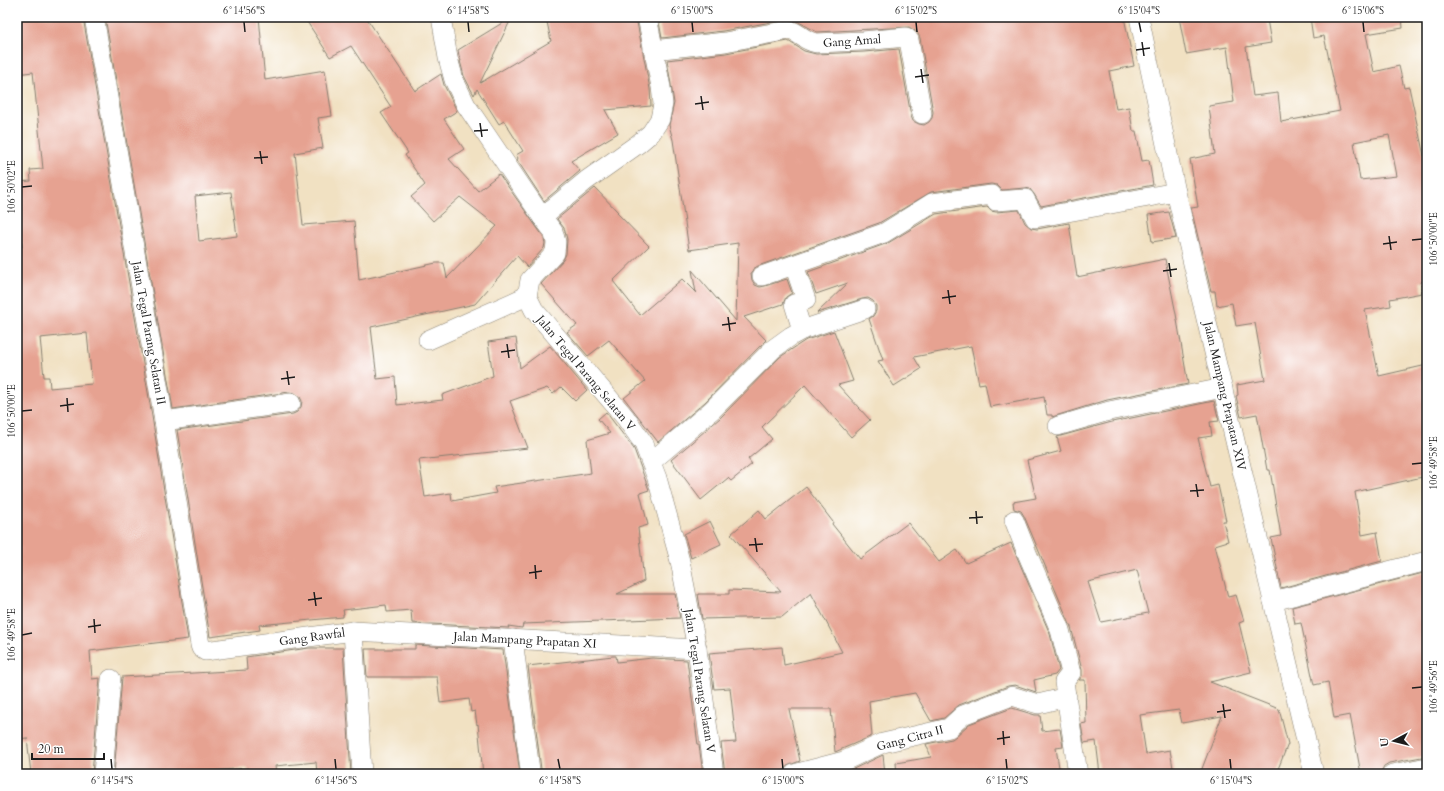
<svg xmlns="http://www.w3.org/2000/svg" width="1444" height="791" font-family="Cardo,serif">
<rect width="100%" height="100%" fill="#fff"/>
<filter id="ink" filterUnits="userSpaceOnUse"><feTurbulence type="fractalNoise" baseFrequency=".025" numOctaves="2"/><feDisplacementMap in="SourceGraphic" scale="8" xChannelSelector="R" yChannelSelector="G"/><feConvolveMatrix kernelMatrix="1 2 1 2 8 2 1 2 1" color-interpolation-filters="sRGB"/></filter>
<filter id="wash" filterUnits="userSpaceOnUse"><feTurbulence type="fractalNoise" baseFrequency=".012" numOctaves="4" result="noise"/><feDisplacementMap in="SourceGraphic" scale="16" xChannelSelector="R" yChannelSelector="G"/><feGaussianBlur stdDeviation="0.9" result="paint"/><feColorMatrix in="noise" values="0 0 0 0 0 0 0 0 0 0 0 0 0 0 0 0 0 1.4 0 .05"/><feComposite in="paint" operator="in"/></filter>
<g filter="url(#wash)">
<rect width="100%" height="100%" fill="#f1e1c2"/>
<g id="blocks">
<g fill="#e6a291" fill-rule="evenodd">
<path d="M20,17h63l67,387 38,235 -98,12 2,28 8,-1 -8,96h-61l-4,-36 -10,1v-492h5l-5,-49v-16l14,-1 -1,-11 13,-1 -10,-97 -16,2v-44l4,-1zM87,333l5,51 -42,4 -1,-11h-5l-4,-39z"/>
<path d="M105,17h154l6,63 60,-10 7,46 -14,2 5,30 -28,5 8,72 51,-4 5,59 77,-17h8l3,15 50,-52 -37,-29 -27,24 -22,-24 14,-12 -20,-30 3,-2 -27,-40 10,-6 -40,-61 -21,11 -26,-40h62l49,74 26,-17 3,11 13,26 -13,8 20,30 -15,10 29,32 21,-17 44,62 2,7 -1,5 -17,19 -10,-11 -42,48 -104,23 6,52 18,-2 2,28 46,-5 -1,-5 51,-19 -5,-34 28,-4 4,30 30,-22 37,44 -12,11 -14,-14 -8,7 -6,-6 -37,13 18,47 -109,12 6,37 26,-4 1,8 44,-8 -2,-6 97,-14 -4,-33 23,-7 -12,-14 8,-7 28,37 15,41 -9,3 8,32 -10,3 6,53 -27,13h58l5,24 -157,6 -1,4 -14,-2 1,2 -97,-5 -1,-13 -24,2 -1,-7 -43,5 1,4h-1v3l-84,8 1,5 -50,7 -33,-207 116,-16 4,-2 4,-5 1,-6 -2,-4 -5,-4 -6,-1 -116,17zM231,192l6,44 -38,5 -4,-45z"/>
<path d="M512,17l-32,66 71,-42 -5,-24h90l14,72 1,17 -46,4 13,23 -47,28 9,10 -36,30 -27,-41 1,-2 -2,-3 7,-4 -19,-30 -5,3 -22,-35 -3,6 -10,-19 -4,-15h1l-2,-5 -1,-6z"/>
<path d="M658,17h466l10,49 -25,5 7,38 13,-2 4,24h3l6,30 7,-1 4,25 -112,21 -7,-12 -4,-5 -5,-1 -23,2 -5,-5 -6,-1 -60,8 -52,31 -121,43 -5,3 -2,5 1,6 3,5 5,2 5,-1 22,-7 5,14 -6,4 -3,7 -39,13 22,23 -61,62 -47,40 -34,-44 21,-17 -36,-41 -21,16 -21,-24 10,-7 -36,-41 22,-24 3,-6 1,-15 -3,-11 -7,-9 38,-31 23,24 -1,1 32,33 -36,35 27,34 42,-36 14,14 -4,-23 44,51 2,-78 -49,7 -16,-110 -4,-15 5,-22 -7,-43 59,-7 62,-12 16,10 12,3 48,-2 35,-3 12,67 2,5 6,3 5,1 5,-3 3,-4 1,-6 -13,-74 -3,-6 -8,-5 -92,5 -20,-11 -10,-2 -64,12 -61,7z"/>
<path d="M1179,17h76v4l12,-2 4,24 -25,4 7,49 25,-3 3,29 59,-11 -16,-75 -11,2 -3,-21h92l1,11 -37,6 8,38 25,-6 5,22 5,-1 15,69h3v125l-7,1 2,11 -32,6 1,7 -26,4 14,66 48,-11v111l-72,16 7,43 15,-3 5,29 -101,27 -10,-50 10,-2 -11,-66h-3l-10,-56 -16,3 -5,-21 2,-1 -1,-10 28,-5 -10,-57 -19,3 -4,-23 -15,3 -2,-15h-4l-20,-83 7,-1 -8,-48 25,-5 -6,-48 25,-4 -7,-55 -41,7zM1389,135l8,41 -37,4 -6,-38z"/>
<path d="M987,207l4,4 5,1 23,-2 6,13 6,5 6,1 32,-6 8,54 88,-18 11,55 12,70 -81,16 -55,17v-2h-5l-3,-18 -54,10 -5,-24 -6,1 -8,-38 -57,11 7,12 -27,17 -16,-25 5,-1 -14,-41 4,-3 3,-5v-5l-3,-5 -5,-3 -6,1 -45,14 31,-30 -32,11 -8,-22 80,-29 48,-29z"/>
<path d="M1169,212l7,26 -24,4 -4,-27z"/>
<path d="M834,331l19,50 -15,4 32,35 -19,17 -46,-52 -43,42 10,12 -24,20 4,5 -21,17 -3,-3 -27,22 -30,-40 49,-42 60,-61 26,-17z"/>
<path d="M1214,401l5,20 -9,1 2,14 -14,2 12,49 8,-2 8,36h-3l5,20 -13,4 13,52 8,-2 8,26 -5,2 12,49 -41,10 69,27 9,35 -12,30h-76l22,-58 -40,7 -3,-13 -39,5 6,39 24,-4 4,24h-74l-4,-33 -12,2 -3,-19 5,-1 -1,-43h-6l3,-4v-6l-11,-43 -47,-111 -3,-5 -7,-2 -1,-7 23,-4 -9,-38 34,-9 -4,-14 55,-15zM1137,570l11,43 -47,9 -13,-40z"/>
<path d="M806,487l27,35 -1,2 28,35 48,-36 31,39 18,-12 9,13 45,-20 39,91 9,36 -4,5 -21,5 2,12 -21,-7 -7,1 -49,19 -15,13 -13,3 -16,-28 -46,8 3,35 -37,16 -4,-43h-42l11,52 -13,5 -3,5 -1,3h-58l-4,-31 15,-1 -6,-54 -16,1 -5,-36 73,-6 2,18 58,-13 -31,-59 -29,24 -80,2 -4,-25h31v-4l52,2 -50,-58 28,-24 7,9z"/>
<path d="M710,521l11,23 -30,14 -7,-24z"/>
<path d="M1427,572v184l-38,7 -5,3 -2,4 -1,4h-20l-11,-59 -16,3 -6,-36 -14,3 -13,-62 -6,1 -3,-17z"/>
<path d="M415,645l88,5 17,124h-37l-5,-50 -1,1 -2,-14 -4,1 -2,-13 -29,4 -3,-26h-70l-2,-28h50z"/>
<path d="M309,648h34l8,126h-34l-1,-12 -41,4 1,8h-27l-1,-6 -79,6h-55l8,-97 125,-7 -1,-13z"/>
<path d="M613,656h3l1,6 35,-4 35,2 11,85h1l4,29h-163l1,-5 -13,-103z"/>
<path d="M1012,708l23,7h5l2,16 18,-2 3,18 -7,1 4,26h-163l-1,-11 35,-6 -5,-13 26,-5 4,-3 13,-12z"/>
<path d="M883,755l2,19h-47l11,-3z"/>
</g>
</g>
</g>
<g filter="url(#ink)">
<use href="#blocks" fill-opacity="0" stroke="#867e6f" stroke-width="1"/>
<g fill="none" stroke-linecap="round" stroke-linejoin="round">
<g stroke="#867e6f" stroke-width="20">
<g id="minor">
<path d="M94,17l67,385 39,243 1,3 4,3 148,-20 344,18"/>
<path d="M441,17l7,41 6,22 12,25 76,112 11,14 3,11 -1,11 -25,27 -3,16 7,14 91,107 19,27 13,34 23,83 17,88 17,125"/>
<path d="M1139,17l37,175 138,582"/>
<path d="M653,50l72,-8 64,-12c10,2 15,11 27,13l47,-2 43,-4 3,3 13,74"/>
<path d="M542,217l45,-37 51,-36 13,-11 9,-14 3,-15 -2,-17 -14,-70"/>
<path d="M794,265l12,35 -12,4 8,26"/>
<path d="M762,276l122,-43 48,-30 60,-8 4,6 29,-2 10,19 141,-26"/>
<path d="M428,340l99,-44"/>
<path d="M164,421l127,-18"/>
<path d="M1058,426l51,-15 114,-23"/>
<path d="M651,462l61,-52 61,-61 18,-13 11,-6 63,-21"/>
<path d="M1014,520l13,33 33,77 11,43 -7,9 14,92"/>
<path d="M1273,601l154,-40"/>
<path d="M353,631l9,143"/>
<path d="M513,639l17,131"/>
<path d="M103,774l8,-95"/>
<path d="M794,774l50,-13 39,-18 66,-15 14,-13 49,-19 26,8 29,-7"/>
<path d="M1392,774l35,-7"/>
</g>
</g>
<use href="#minor" stroke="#fff" stroke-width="19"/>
</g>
</g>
<path fill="none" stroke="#1c1c1c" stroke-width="1.5" d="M244,22l1,10M468,22l1,10M692,22l1,10M916,22l1,10M1139,22l2,10M1363,22l1,10M1142,42l2,14M1136,50l14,-2M921,69l2,14M915,77l14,-2M701,96l2,14M695,104l14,-2M480,123l2,14M474,131l14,-1M260,151l2,13M254,158l14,-1M22,187l10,-1M1389,236l2,14M1412,240l10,-1M1383,244l14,-2M1169,263l2,14M1163,271l14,-2M948,290l2,14M942,298l14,-2M728,317l2,14M722,325l14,-2M507,344l2,14M501,352l14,-2M287,371l2,14M281,379l14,-2M67,398l1,14M60,406l14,-2M22,411l10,-1M1412,464l10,-1M1196,484l2,13M1190,491l14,-1M976,511l1,13M969,518l14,-1M755,538l2,14M749,545l14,-1M535,565l1,14M529,573l13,-2M314,592l2,14M308,600l14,-2M94,619l1,14M88,627l13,-2M22,635l10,-2M1412,688l10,-1M1223,704l2,14M1217,712l14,-2M1003,731l1,14M997,739l13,-2M111,759l1,10M335,759l1,10M558,759l2,10M782,759l1,10M1006,759l1,10M1230,759l1,10"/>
<g text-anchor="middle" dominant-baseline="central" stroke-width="3" stroke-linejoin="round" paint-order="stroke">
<g font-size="12" fill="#1c1c1c" stroke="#fff">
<text transform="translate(852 41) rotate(-4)">Gang Amal</text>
<text transform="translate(149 333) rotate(80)">Jalan Tegal Parang Selatan II</text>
<text transform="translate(586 373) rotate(50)">Jalan Tegal Parang Selatan V</text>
<text transform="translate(1225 396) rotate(77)">Jalan Mampang Prapatan XIV</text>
<text transform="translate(312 637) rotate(-8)">Gang Rawfal</text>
<text transform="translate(525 640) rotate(3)">Jalan Mampang Prapatan XI</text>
<text transform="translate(700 681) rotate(81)">Jalan Tegal Parang Selatan V</text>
<text transform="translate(910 738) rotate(-15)">Gang Citra II</text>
</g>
</g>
<rect width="1444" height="791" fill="none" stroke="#fff" stroke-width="44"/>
<g transform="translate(1394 741) rotate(263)" stroke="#ffffff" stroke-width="3" paint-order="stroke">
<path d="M0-3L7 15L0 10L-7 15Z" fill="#1c1c1c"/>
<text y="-6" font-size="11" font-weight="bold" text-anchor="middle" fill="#1c1c1c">U</text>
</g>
<path d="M32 753v6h72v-6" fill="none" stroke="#1c1c1c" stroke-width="2"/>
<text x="38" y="753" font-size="12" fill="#1c1c1c" stroke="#ffffff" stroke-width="3" paint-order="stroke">20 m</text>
<rect x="22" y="22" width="1400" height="747" fill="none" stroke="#1c1c1c" stroke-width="1.5"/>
<g font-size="10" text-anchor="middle" fill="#1c1c1c">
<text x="244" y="14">6°14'56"S</text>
<text x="468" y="14">6°14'58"S</text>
<text x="692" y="14">6°15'00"S</text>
<text x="916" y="14">6°15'02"S</text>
<text x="1139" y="14">6°15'04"S</text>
<text x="1363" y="14">6°15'06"S</text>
<text transform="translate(11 187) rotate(-90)" y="4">106°50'02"E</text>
<text transform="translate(1433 239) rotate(-90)" y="4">106°50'00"E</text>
<text transform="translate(11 411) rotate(-90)" y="4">106°50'00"E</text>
<text transform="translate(1433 463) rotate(-90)" y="4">106°49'58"E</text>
<text transform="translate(11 635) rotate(-90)" y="4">106°49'58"E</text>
<text transform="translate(1433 687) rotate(-90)" y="4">106°49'56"E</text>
<text x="112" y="784">6°14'54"S</text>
<text x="336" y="784">6°14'56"S</text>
<text x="560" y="784">6°14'58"S</text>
<text x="783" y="784">6°15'00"S</text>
<text x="1007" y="784">6°15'02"S</text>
<text x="1231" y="784">6°15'04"S</text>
</g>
</svg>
